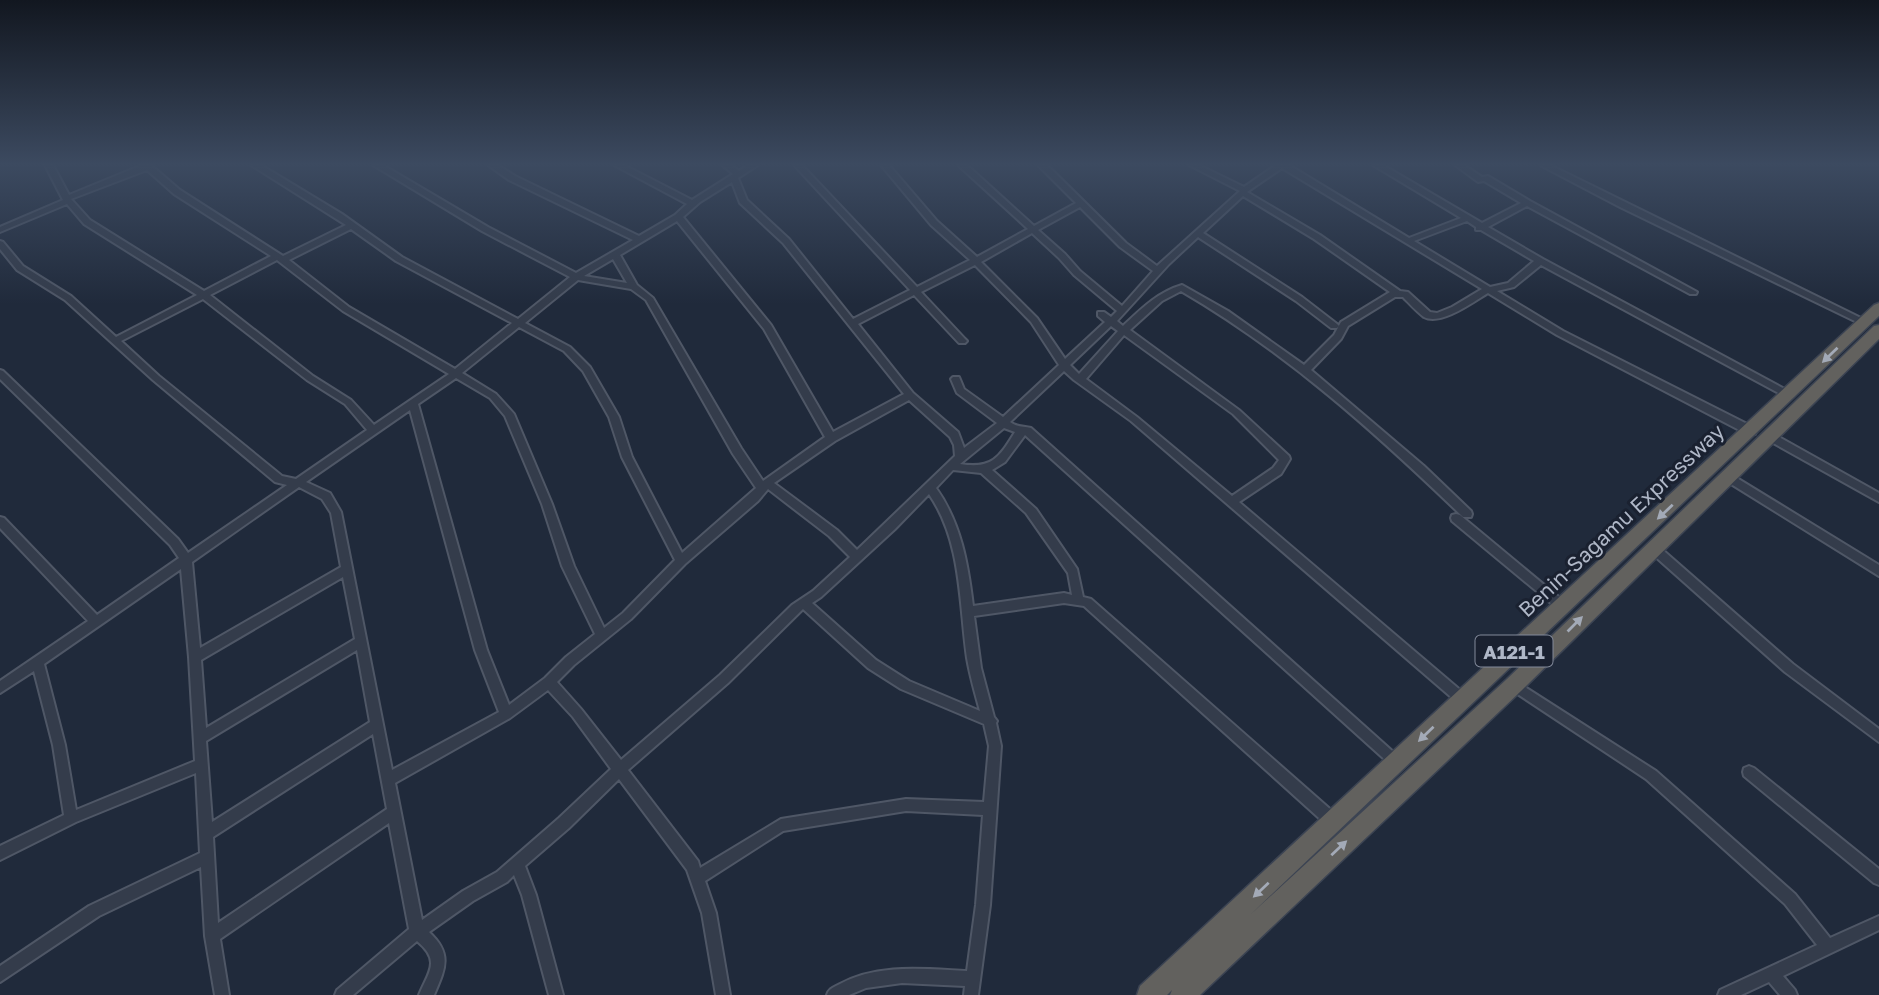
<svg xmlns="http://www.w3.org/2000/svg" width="1879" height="995" font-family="'Golos Text',sans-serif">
<rect width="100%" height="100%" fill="#202a3b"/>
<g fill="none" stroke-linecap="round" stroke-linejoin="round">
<g stroke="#4f5766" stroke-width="4">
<g id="minor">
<path d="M45,165h8l16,30 73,-30h9l29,25 103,66 63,-31 -95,-60h10l81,49 60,43 116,62 52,-42 -88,-46 -109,-66h10l105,62 88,46 57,-33 -124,-60 -21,-15h10l17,11 124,60 36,-21 12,-11 -73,-39h10l68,35 41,-26 -11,-9h9l8,6 9,-6h10l-20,13 9,22 42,39 64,80 57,-29 -116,-125h8l115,122 53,-27 -39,-35 -50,-60h8l48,56 40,36 51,-28 -70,-64h9l67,61 42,-23 -38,-38h9l79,78 31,23 83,-75 -51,-26h10l45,22 32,-22h13l120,73 52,-20 -88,-53h10l99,58 39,-20 -37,-22 -6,1 -23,-17h9l18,12 6,-1 42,25 167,91 -1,2h-6l-163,-88 -39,21 55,32 249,134 2,2 -2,2h-6l-245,-132 -27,22 -17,4 66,40 192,97 1,3 -1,3h-8l-190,-99 -69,-42c-15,9 -47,33 -64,24 -7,-5 -15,-14 -21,-20h-8l-47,29 -7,13 -30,31 113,96 47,45 1,3 -1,3h-8c-87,-84 -177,-165 -282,-226l-19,10 -31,28 -1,1 109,80 50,46 1,3 -9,15 -42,28 227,193 2,4 -2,4 -4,1 -4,-1 -327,-282 -57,-41 -10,-9 -54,51c6,5 14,4 21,6l369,330 2,4 -2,4 -4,2 -4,-2 -367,-331 -20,27 -13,8 44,39 41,60 6,28 8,2 248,218 2,5 -2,5 -5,1 -5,-1 -245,-221 -20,-3 -90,13 7,52 13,49 3,4 -1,2 5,23 -11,159 -12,90h-14l1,-9 -63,-3 -36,5 -17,7h-22c2,-6 5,-7 11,-10 39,-22 86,-16 129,-14l9,-66 7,-90 -77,-4 -123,20 -78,50 11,32 14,82h-14l-14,-82 -15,-43 -68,-91 -50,49 -44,38 11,29 27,100h-14l-27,-100 -8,-20 -7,7 -34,19 -44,31c24,22 16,37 5,63h-15c10,-24 22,-34 -2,-54l-64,54h-18l2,-5 72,-61 -20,-106 -169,116 9,56h-14l-10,-59 -4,-69 -102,49 -99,66v-16l89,-60 111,-53 -4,-80 -120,49 -76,38v-14l64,-31 -11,-70 -19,-74 -34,22v-12l88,-60 -88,-93v-11l4,1 93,97 82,-57 -9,-13 -170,-166v-9l3,1 175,168 10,14 99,-68 -12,-3 -122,-102 -88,-80 -48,-30 -17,-21v-8l3,1 20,24 48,30 45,41 81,-42 -113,-71 -17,-20 -67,28v-5l63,-27zM1282,168l200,121 -30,18 -15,6 -7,-1 -22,-20 -8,-1 -80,-56 -73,-43zM147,170l27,24 97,62 -67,35 -114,-71 -19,-21zM732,182l8,21 43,40 121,151 -71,38 -62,-107 -88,-108 17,-15zM1243,196l71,43 76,53 -49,30 -7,13 -30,30 -76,-54 -46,-26c-24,7 -41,24 -59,41l-6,-5 52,-57 29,-27 98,64 35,27h6l2,-2 -2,-2 -35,-27 -99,-64zM1080,207l40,40 33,24 -31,35 -42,-35 -15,-17 -27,-24zM677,221l87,108 61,108 -62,44 -22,-33 -88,-150 -16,-13 -17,-30zM1467,221l9,6v3h5l53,31 -26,22 -18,4 -76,-46zM351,229l45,32 116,62 -57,46 -106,-62 -60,-47zM1032,233l27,25 15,17 43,36 -6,6 -7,-5h-6v4l7,6 -40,37 -28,-41 -56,-56zM613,259l14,24 -43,-7zM277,260l66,51 106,63 -75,51 -23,-25 -38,-24 -103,-81zM975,265l56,57 28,43 -56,52 -39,-28 -5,-12h-6l-2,2 6,14 40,30 -33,25 -6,-16 -45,-39 -55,-69 56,-29 45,48h6l2,-2 -2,-2 -44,-47zM578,280l53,9 15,11 87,154 23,34 -74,65 -50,-96 -13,-40 -29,-50 -20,-20 -45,-24zM203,299l104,81 38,24 22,26 -71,49 -14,-3 -123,-100 -38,-35zM1111,326l7,5 -39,43 -9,-9zM519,327l45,24 19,20 26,46 13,40 53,103 -52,53 -19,15 -30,-62 -22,-62 -38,-90 -18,-20 -34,-21zM1124,335l109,79 46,46 -6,8 -41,28 -95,-79 -51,-38zM456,378l34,20 15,18 37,88 20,62 33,68 -29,23 -21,21 -36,27 -22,-55 -69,-246zM909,400l41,37 4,8 1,11 -98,94 -20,-20 -63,-47 61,-42zM410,410l65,240 24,62 -107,58 -51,-258 -11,-19 -24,-11zM1004,428l11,4c-16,26 -23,37 -55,32zM953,470l28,3 45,40 42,60 4,22 -8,-2 -91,13c-5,-42 -12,-83 -37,-118zM299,487l23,12 9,14 10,54 -141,81 -8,-86zM768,489l61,47 21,21 -37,34 -21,14 -72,70 -99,85 -40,-51 -24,-27 17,-17 57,-46 54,-55 73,-63zM929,494c33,48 30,108 38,164 3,18 8,35 13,53l-71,-30 -33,-21 -64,-57 9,-6 74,-68zM181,569l8,88 6,104 -119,49 -11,-65 -21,-81zM343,577l12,62 -149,89 -5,-68zM803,609l65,59 33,21 83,35 5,22 -5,56 -78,-3 -125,20 -81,49 -2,-7 -70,-91 100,-87zM357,650l13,72 -158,100 -6,-81zM548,690l25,27 38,52 -52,49 -62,54 -34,19 -41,29 -27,-137 115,-65zM373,734l14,75 -169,114 -5,-86z"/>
<path d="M1540,165h10l319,157 -2,2h-6l-241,-117z"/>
<path d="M1770,432l109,61v9l-113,-63 -1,-3z"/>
<path d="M1727,472l152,93v11l-156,-97 -1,-3z"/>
<path d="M1456,514l4,1 106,88 2,3 -2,3 -4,2 -4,-2 -106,-88 -1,-3 1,-3z"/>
<path d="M1653,544l4,1 136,119 86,65v13l-94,-70 -136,-121 -1,-3 1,-3z"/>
<path d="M1514,680l142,91 139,123 35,44 49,-22v14l-96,46 12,14 2,5h-17l-11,-13 -28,13h-23l2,-5 97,-45 -32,-41 -139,-125 -136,-90 -2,-4 2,-4z"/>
<path d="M1749,766l5,2 125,101v16l-5,-2 -130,-107 -1,-4 1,-4z"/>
</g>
</g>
<g stroke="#3c4453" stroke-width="3">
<path id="trunk" d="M1879,303v13l-629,599 257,-236 367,-353 5,-1v14l-358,352 -321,304h-30l2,-5 -5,5h-30l3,-9 734,-681z"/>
</g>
<use href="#minor" fill="#343c4b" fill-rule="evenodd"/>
<use href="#trunk" fill="#62615e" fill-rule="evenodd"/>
</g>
<defs><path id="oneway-solid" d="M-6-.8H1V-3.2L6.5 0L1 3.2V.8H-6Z" transform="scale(1.75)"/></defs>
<g fill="#a3aab7">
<use href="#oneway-solid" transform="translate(1830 355) rotate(136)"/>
<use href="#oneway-solid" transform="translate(1665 512) rotate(137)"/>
<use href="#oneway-solid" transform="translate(1575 624) rotate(-45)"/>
<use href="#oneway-solid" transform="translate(1426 734) rotate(136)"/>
<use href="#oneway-solid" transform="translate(1339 848) rotate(-43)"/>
<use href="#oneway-solid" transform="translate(1261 890) rotate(137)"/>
</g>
<linearGradient id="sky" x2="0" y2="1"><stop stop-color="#121720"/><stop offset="0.54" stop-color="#3c4a60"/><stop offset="1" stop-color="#3c4a60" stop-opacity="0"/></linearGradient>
<rect width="1879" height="304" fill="url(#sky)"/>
<g text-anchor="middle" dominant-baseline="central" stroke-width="6" stroke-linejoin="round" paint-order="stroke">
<rect fill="#1a2130" stroke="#828a9a" stroke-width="2" x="1475.5" y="635.5" width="77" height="31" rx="5"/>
<g font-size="19" font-weight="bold" fill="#afb7c7">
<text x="1514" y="651">A121-1</text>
</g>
<g font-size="21" fill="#afb7c7" stroke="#1a2130">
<text transform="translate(1621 520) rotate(-43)">Benin-Sagamu Expressway</text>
</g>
</g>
</svg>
